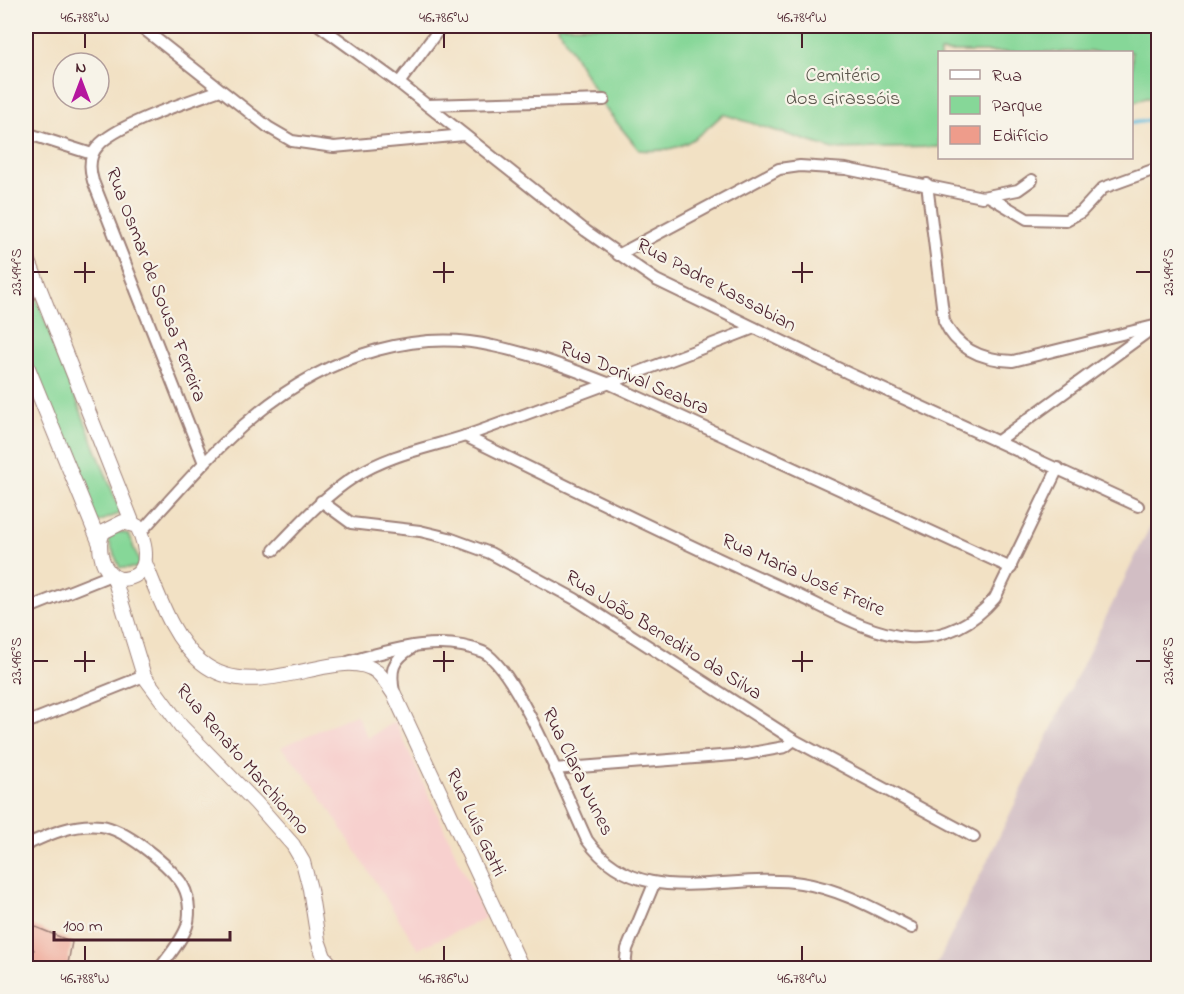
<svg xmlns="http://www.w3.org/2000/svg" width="1184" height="994" font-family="'Indie Flower',sans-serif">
<rect width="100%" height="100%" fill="#f7f3e8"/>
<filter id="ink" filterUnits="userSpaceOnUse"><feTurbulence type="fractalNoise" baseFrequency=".0167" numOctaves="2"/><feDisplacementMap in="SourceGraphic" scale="12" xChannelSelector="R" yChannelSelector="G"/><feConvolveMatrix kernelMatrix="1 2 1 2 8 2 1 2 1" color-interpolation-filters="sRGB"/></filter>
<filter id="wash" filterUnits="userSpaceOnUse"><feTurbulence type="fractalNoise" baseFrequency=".008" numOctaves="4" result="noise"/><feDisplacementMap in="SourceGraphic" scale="24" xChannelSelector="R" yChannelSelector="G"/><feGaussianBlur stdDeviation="1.35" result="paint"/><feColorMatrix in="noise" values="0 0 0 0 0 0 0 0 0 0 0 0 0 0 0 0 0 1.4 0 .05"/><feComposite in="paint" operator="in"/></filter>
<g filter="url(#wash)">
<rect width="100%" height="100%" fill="#f2e1c4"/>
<path fill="#f7d0ce" d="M356,714l12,24 27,-17 90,197 -67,31 -104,-164 -33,-38z"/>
<path fill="#d2bec4" d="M1158,510v458h-224l5,-8z"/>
<g fill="#86d798" stroke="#687b62" stroke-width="1.5">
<path d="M557,26h601v72h-13l-13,5v-51h-192l-1,95 -106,2 -110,-35c-28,26 -43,40 -84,36l-34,-42z"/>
<path d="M26,272l95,241 -28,11 -67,-169z"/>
<path d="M115,531l13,3 12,29 -4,5h-16l-13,-31z"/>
</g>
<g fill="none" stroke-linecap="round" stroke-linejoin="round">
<path stroke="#5ebbdc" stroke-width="4" d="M1132,123l26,-4"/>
</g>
<g id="blocks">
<path fill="#ee9c8b" d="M26,923l46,19 -5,27h-41v-16l8,-3 -8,-10z"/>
</g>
</g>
<g filter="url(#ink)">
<use href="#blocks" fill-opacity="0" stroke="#9e8078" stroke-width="1.5"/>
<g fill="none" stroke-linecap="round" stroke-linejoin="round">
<g stroke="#9e8078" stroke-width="14">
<g id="street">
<path d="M140,26l128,101 24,14 42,6 130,-12"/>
<path d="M320,26l79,57 187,148 70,49 192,93 290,133"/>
<path d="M399,83l38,-51"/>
<path d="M427,105l177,-5"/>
<path d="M26,133l66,21"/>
<path d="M927,184l17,137c13,29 39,39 69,40l145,-36"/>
<path d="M990,197l37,22 39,1 15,-8 22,-24 55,-20"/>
<path d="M618,255l161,-86 21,-3 46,3 136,28 36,-7 14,-10"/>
<path d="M465,436c107,53 215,106 324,155 36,16 78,43 119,46 35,2 64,-12 87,-39l63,-130"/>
<path d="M998,441l155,-113"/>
<path d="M204,463l-111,-282c-4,-13 -4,-25 5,-35 18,-22 93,-45 122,-56"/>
<path d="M321,501l30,22 69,8 29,7 41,15 85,46 219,141 180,97"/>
<path d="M140,533c70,-77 132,-154 237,-183 37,-10 78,-13 116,-4 40,8 79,23 117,38l401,184"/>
<path d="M274,550c25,-26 49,-53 80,-73 38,-25 82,-30 123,-45 93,-34 185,-68 277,-104"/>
<path d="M26,609l85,-34"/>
<path d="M348,662c42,-12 92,-28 135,-10 33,15 86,150 104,188 53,74 139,31 214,43 40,6 76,27 111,45"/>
<path d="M394,692c-4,-22 -2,-32 18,-44"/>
<path d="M26,723l118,-47"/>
<path d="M554,769l192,-15 39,-7 9,-7"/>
<path d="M26,845c23,-11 48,-22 75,-19 24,3 64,36 79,55 9,12 11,31 7,45 -5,15 -18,29 -27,42"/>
<path d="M625,968l2,-19 27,-65"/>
</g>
</g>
<g stroke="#9e8078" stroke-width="16">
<g id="secondary">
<path d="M26,254l107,270"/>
<path d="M26,363l74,181"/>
<path d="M123,522l14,4c11,22 15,53 -17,53 -18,-5 -24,-32 -17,-47z"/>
<path d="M145,563c14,33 27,75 56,99 56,46 137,-20 176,10 7,6 12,15 17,22l128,274"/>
<path d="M114,578l30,98 37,50 75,77 37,42 10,17 7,27 8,51 6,17 10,11"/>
</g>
</g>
<use href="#street" stroke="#fff" stroke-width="10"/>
<use href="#secondary" stroke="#fff" stroke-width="14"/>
</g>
</g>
<path fill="none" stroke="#4a1f2b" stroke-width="2" d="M85,33v15M444,33v15M802,33v15M85,262v21M444,262v21M802,262v21M33,272h15M74,272h21M433,272h21M792,272h21M1136,272h15M85,651v21M444,651v21M802,651v21M33,661h15M74,661h21M433,661h21M792,661h21M1136,661h15M85,946v15M444,946v15M802,946v15"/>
<g text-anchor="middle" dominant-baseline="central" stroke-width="4.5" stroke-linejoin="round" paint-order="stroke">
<g font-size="20" fill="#5c564c" stroke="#f7f3e8">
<text x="843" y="76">Cemitério<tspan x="843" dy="23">dos Girassóis</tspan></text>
</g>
<g font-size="20" fill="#4a1f2b" stroke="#f7f3e8">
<text transform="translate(155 285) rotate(69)">Rua Osmar de Sousa Ferreira</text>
<text transform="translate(716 286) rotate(28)">Rua Padre Kassabian</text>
<text transform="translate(634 379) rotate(23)">Rua Dorival Seabra</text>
<text transform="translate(803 576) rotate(24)">Rua Maria José Freire</text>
<text transform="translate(663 636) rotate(32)">Rua João Benedito da Silva</text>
<text transform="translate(242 760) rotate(49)">Rua Renato Marchionno</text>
<text transform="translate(577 772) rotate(64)">Rua Clara Nunes</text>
<text transform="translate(475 823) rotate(65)">Rua Luís Gatti</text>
</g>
</g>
<rect width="1184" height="994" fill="none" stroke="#f7f3e8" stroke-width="66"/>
<rect x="938" y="51" width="195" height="108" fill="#f7f3e8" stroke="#b29e9c" stroke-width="1.5"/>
<rect x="950" y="70" width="30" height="9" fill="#ffffff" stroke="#b29e9c" stroke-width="1.5"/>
<text x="992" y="81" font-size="18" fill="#4a1f2b">Rua</text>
<rect x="950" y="96" width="30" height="18" fill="#86d798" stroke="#b29e9c" stroke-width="1.5"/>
<text x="992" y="111" font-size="18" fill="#4a1f2b">Parque</text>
<rect x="950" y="126" width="30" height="18" fill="#ee9c8b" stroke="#b29e9c" stroke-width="1.5"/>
<text x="992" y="141" font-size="18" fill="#4a1f2b">Edifício</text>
<g transform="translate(81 81)"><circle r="28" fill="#f7f3e8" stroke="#b29e9c" stroke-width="1.5"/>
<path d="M0-4.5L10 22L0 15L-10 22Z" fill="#b5179e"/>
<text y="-9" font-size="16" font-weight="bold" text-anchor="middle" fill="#4a1f2b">N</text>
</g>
<path d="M54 931v9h176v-9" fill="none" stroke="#4a1f2b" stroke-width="3"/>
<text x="63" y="931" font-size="18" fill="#4a1f2b" stroke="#f7f3e8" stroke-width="4.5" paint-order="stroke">100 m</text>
<rect x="33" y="33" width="1118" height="928" fill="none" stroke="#4a1f2b" stroke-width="2"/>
<g font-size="15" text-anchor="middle" fill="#4a1f2b">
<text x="85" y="22">46.788°W</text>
<text x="444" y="22">46.786°W</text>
<text x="802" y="22">46.784°W</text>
<text transform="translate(16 272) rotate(-90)" y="5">23.494°S</text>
<text transform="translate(1168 272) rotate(-90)" y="5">23.494°S</text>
<text transform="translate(16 661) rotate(-90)" y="5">23.496°S</text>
<text transform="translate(1168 661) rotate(-90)" y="5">23.496°S</text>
<text x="85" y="983">46.788°W</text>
<text x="444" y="983">46.786°W</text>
<text x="802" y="983">46.784°W</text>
</g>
</svg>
